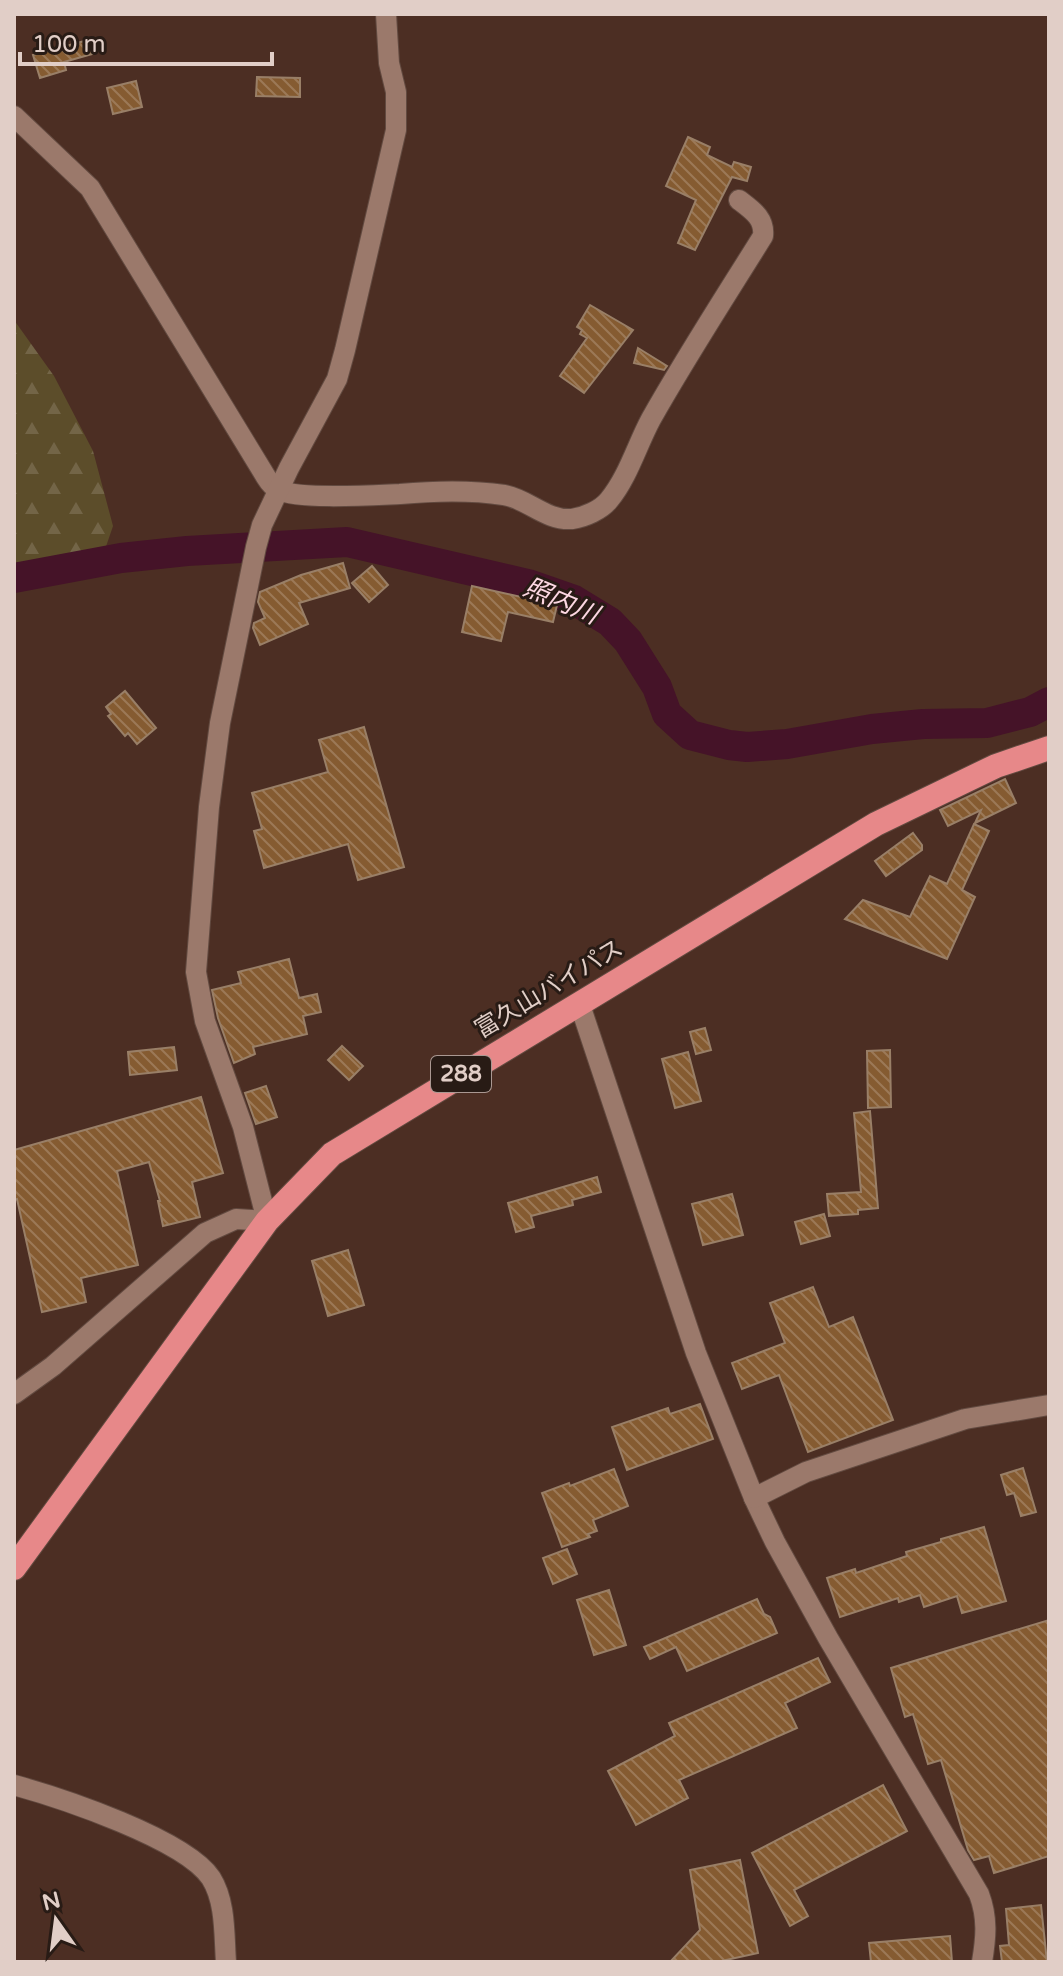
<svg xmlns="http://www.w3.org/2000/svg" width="1063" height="1976" font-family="'Varela Round','Noto Sans JP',sans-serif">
<defs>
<pattern id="forest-firs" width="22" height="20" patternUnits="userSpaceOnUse" patternTransform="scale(2)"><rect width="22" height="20" fill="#5c4d2a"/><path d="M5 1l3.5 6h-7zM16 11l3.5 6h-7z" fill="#736547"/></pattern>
<pattern id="building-back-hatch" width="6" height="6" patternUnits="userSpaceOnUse" patternTransform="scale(2)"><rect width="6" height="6" fill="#855b31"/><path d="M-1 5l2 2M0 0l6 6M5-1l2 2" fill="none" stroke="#9c7957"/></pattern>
</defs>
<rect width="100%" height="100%" fill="#4c2e23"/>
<path fill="url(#forest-firs)" d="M14,320l40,56 39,75 20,75 -11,32 -88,12z"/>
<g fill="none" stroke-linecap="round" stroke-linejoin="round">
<path stroke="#451328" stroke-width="30" d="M14,578l107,-20 66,-7 160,-9 181,42 46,16 36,22 18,19 29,46 10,27 23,21 39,10 18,2 40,-3 85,-15 51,-5 64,-1 43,-11 19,-10"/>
</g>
<g fill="url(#building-back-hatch)" stroke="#997f67" stroke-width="2">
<path d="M88,40l4,14 -28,8 2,8 -26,8 -7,-23z"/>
<path d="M257,77l43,1v19l-44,-1z"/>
<path d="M136,81l6,26 -29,7 -6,-26z"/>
<path d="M688,137l22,10 -3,8 25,12 2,-5 17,5 -4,14 -15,-4 -37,73 -17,-7 18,-43 -30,-14z"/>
<path d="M590,305l43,25 -49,63 -24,-17 27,-38 -7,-4 2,-4 -5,-3z"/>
<path d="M638,348l29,18 -3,4 -30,-7z"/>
<path d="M343,563l7,25 -51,15 9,21 -48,21 -7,-17 1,-5 11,-5 -7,-16 2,-10 41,-17z"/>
<path d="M372,566l16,19 -19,17 -17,-19z"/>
<path d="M472,586l85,19 -4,17 -45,-10 -7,29 -39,-9z"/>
<path d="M125,691l31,37 -19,16 -9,-11 -3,3 -17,-20 3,-2 -5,-7z"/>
<path d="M364,727l40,140 -46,13 -10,-36 -84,24 -10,-37 8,-2 -10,-36 76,-21 -9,-32z"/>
<path d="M1005,779l11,24 -41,20 6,-13 -33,16 -8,-16z"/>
<path d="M974,824l15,7 -27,59 13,7 -28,62 -102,-40 18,-19 47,17 20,-41 17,8z"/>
<path d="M913,833l9,12v5l-36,26 -11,-15z"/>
<path d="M289,959l10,39 18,-4 4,18 -18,4 4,18 -54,13 2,7 -21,9 -16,-45 -6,-28 29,-7 -3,-11z"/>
<path d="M705,1028l6,22 -15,4 -6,-22z"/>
<path d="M342,1046l21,20 -14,14 -21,-20z"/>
<path d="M174,1047l3,23 -47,5 -2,-23z"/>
<path d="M890,1050l1,57 -23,1 -1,-57z"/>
<path d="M688,1052l13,49 -26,7 -13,-49z"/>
<path d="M266,1086l11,31 -21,7 -11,-31z"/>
<path d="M201,1097l22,76 -31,9 8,35 -37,9 -5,-25h2l-11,-39 -32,9 21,94 -57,13 5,24 -44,10 -25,-113 -3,1v-50z"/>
<path d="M870,1111l8,97 -20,2v4l-29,2 -2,-22 34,-2 -7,-79z"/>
<path d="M597,1177l4,15 -29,8 1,5 -42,11 3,11 -18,5 -8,-29z"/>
<path d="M732,1194l11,41 -40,10 -11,-41z"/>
<path d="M824,1214l6,22 -29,8 -6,-22z"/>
<path d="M348,1250l16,55 -36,11 -16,-55z"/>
<path d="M813,1287l16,40 24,-10 40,103 -85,32 -29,-77 -37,14 -10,-26 53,-20 -15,-40z"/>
<path d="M700,1404l13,35 -86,31 -15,-43 56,-19 2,6z"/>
<path d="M1023,1468l13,44 -15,4 -7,-23 -7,2 -6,-20z"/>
<path d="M614,1469l14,37 -35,14 4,11 -9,3 2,3 -28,10 -20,-54 27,-10 1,3z"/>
<path d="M984,1527l22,74 -44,12 -5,-17 -33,11 -4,-12 -21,7 -1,-4 -58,19 -13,-39 28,-9 1,4 51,-17 -1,-4 35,-10v-3z"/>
<path d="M567,1549l10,25 -24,10 -10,-26z"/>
<path d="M609,1590l17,55 -32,10 -17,-55z"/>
<path d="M757,1599l7,15 6,3 7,16 -90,38 -11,-24 -26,12 -6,-12z"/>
<path d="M1049,1620v236l-55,17 -5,-17 -15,4 -6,-10 -27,-90 -13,4 -15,-50 -8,3 -14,-49z"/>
<path d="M818,1658l12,24 -45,21 12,25 -118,52 9,18 -52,27 -28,-54 67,-35 -6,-13z"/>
<path d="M883,1785l24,46 -113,59 14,26 -18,10 -38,-73z"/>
<path d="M740,1860l18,93 -41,9h-47l30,-32 -10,-60z"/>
<path d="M1041,1905l6,57h-45l-2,-16 9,-1 -3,-36z"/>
<path d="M950,1936l2,26h-81l-2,-19z"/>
</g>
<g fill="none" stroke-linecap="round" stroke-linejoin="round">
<g stroke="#624a40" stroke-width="22">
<g id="minor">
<path d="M14,116l76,72 176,289c3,5 7,10 13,13 20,10 96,5 121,4 33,-3 71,-4 104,1 24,4 42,26 68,24 13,-2 29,-9 37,-19 19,-23 28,-55 42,-81 35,-62 74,-122 112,-183 2,-18 -11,-26 -24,-36"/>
<path d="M580,1005l116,348 58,145 21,44 53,96 151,256c9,24 7,44 3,68"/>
<path d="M14,1394l39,-28 152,-133 31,-14 31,2 -24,-94 -38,-106 -9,-49 13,-165 11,-84 36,-176 6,-22 27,-57 48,-89 8,-29 51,-220v-38l-7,-29 -3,-49"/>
<path d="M754,1498l52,-26 159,-53 84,-14"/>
<path d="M14,1785c47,13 171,54 197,93 15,24 13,57 15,84"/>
</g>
</g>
<g stroke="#624a40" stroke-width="26">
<path id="highway" d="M14,1568l253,-347 65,-67 544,-330 120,-58 53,-18"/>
</g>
<use href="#minor" stroke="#9b796b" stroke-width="20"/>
<use href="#highway" stroke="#e78889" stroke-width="24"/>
</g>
<g text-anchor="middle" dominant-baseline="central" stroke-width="6" stroke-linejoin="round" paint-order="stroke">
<rect fill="#281b15" stroke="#aa9892" stroke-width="2" x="431" y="1056" width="60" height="36" rx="6"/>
<g font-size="22" font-weight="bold" fill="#e1cec7">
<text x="461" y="1074">288</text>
</g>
<g font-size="24" fill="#e1cec7" stroke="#281b15">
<text transform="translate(549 989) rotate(-31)">富久山バイパス</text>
</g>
<g font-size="26" font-style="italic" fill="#fcd7e2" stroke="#281b15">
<text transform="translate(561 601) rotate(23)">照内川</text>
</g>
</g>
<rect width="1063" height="1976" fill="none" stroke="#e1cec7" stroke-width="32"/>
<g transform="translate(56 1920) rotate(346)" stroke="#281b15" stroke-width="6" paint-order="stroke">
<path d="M0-6L14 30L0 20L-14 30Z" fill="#e1cec7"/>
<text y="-12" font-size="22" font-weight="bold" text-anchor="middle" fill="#e1cec7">N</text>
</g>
<path d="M20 52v12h252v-12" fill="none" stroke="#e1cec7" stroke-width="4"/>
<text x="32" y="52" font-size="24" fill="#e1cec7" stroke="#281b15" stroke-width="6" paint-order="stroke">100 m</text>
</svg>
